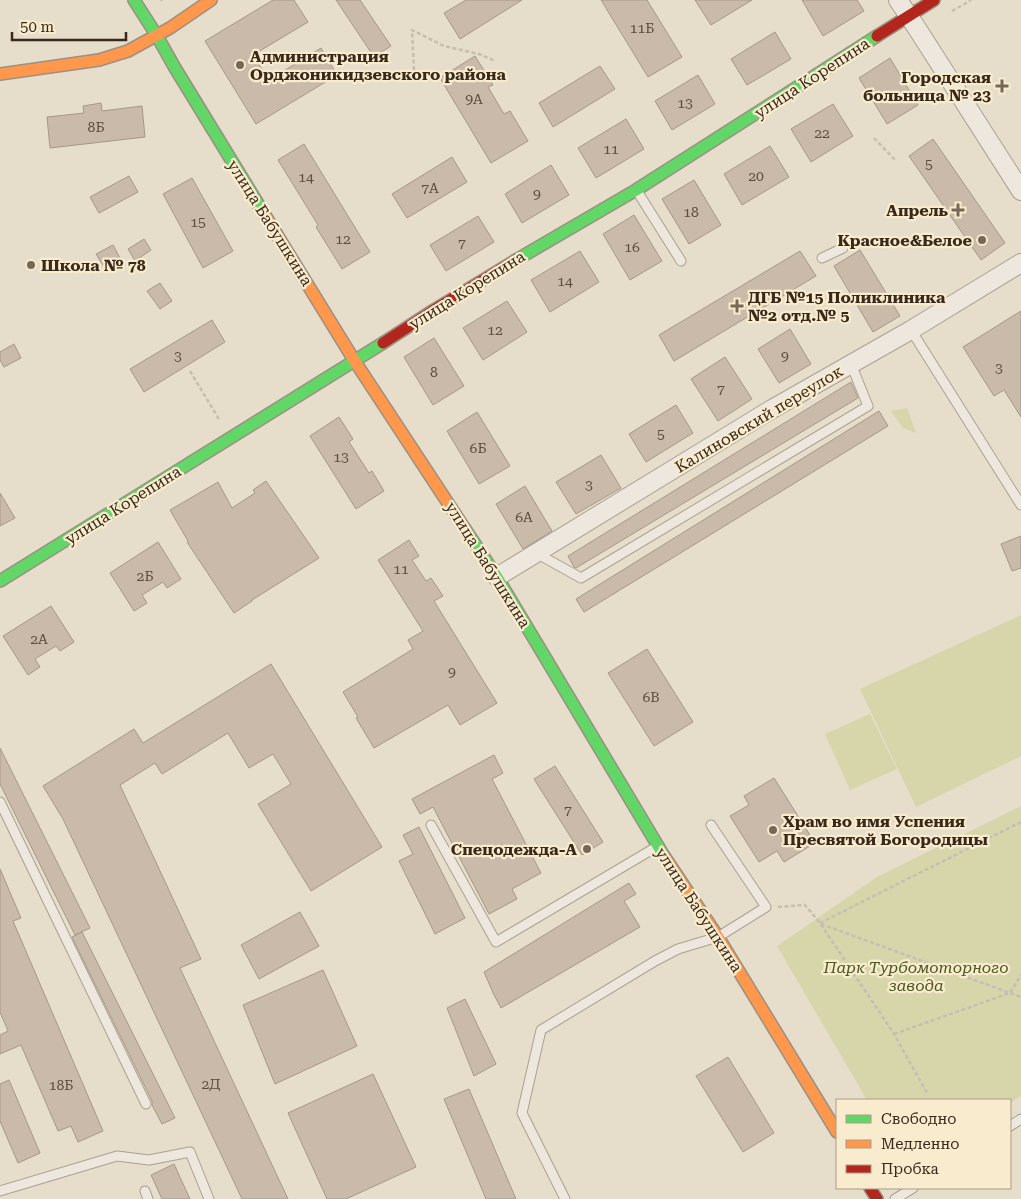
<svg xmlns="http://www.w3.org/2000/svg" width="1021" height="1199" font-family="'Roboto Serif',serif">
<rect width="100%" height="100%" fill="#e6ddca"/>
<g fill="#d7d6ab">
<path d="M907,408l9,25 -13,-5 -12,-17z"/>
<path d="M1021,615v141l-105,51 -56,-118z"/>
<path d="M870,714l27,55 -47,21 -25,-56z"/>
<path d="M1021,806v290l-11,7v-3h-143l-90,-154 100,-69z"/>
</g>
<g fill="#cabaaa" stroke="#a69889">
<path d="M273,0h21l14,22 -55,33 16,25 52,-32 16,27 -81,49 -51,-83z"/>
<path d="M336,0h24l31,46 -17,11z"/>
<path d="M466,0h56l-62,39 -16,-26z"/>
<path d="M601,0h46l35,57 -34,20z"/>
<path d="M695,0h57l-41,25z"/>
<path d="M802,0h55l7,11 -41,25z"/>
<path d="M775,32l16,27 -44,26 -16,-26z"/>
<path d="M475,56l18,29 -5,2 16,27 6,-3 18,30 -37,22 -51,-85z"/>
<path d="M890,58l28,47 -31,19 -28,-46z"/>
<path d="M600,66l15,23 -62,38 -14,-24z"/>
<path d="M698,75l17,29 -43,26 -17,-29z"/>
<path d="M101,103l1,8 40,-5 3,31 -95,11 -3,-31 37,-4 -1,-7z"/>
<path d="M833,104l20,32 -42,26 -20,-33z"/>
<path d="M626,119l18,30 -48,29 -18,-30z"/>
<path d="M933,139l72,104 -24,17 -72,-104z"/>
<path d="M304,144l66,108 -28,17 -26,-42 2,-2 -40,-65z"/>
<path d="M770,146l19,31 -47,28 -18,-31z"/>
<path d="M452,157l15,25 -60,36 -15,-24z"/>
<path d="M551,165l18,30 -47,28 -17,-29z"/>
<path d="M129,176l9,16 -39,21 -9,-16z"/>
<path d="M192,178l41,73 -30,17 -40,-74z"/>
<path d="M694,180l27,45 -32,19 -27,-45z"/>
<path d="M634,215l28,46 -32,19 -27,-46z"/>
<path d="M478,216l16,26 -48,29 -16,-26z"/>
<path d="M144,239l7,11 -16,11 -7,-12z"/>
<path d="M113,245l7,13 -16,9 -8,-13z"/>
<path d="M860,250l40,66 -27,16 -39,-66z"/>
<path d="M580,251l19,31 -49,30 -19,-32z"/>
<path d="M800,251l16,25 -142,85 -15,-26z"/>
<path d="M160,283l12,18 -12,8 -13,-18z"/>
<path d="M507,301l20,31 -44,28 -20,-32z"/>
<path d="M1021,311v106l-17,-27 -10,6 -31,-49z"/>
<path d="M212,320l13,22 -81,50 -14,-23z"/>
<path d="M790,329l21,35 -32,19 -21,-34z"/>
<path d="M434,338l30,48 -31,19 -29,-48z"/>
<path d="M14,344l7,14 -17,9 -4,-7v-8z"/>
<path d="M725,357l27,42 -34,22 -27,-42z"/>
<path d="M851,382l7,16 -282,170 -2,-1 -6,-11z"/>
<path d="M676,405l17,28 -47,29 -17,-28z"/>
<path d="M879,411l9,15 -304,186 -8,-13z"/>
<path d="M477,412l33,54 -31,18 -32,-53z"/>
<path d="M339,417l14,22 -4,3 20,31 3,-2 12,20 -28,18 -46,-73z"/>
<path d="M601,455l20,33 -45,26 -20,-32z"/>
<path d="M266,481l53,77 -67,42v1l-18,12 -47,-71 1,-1 -18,-31 48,-28 14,26 23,-15 -2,-3z"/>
<path d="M525,486l27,45 -29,18 -27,-45z"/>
<path d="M0,493l15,25 -15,8z"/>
<path d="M1021,536v32l-9,3 -11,-27z"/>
<path d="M409,540l10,16 -7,4 14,21 5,-3 12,18 -9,5 63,102 -37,22 -12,-20 -74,43 -18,-30 2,-1 -15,-25 70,-43 -5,-9 15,-9 -45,-71z"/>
<path d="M158,542l23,37 -14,9 -4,-6 -21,13 5,8 -13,8 -24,-38z"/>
<path d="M51,606l23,36 -14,9 -4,-5 -21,13 5,8 -12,8 -25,-39z"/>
<path d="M647,649l46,73 -39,24 -46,-73z"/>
<path d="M271,664l111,183 -71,44 -53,-87 33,-20 -18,-30 -24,14 -21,-35 -66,41 -7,-11 -35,22 81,174 -21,9 108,231h-46l-179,-380 -20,-33 91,-57 9,14z"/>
<path d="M0,748l90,180 -15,7 -75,-151z"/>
<path d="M494,755l9,18 -11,6 49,94 -29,16 5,10 -28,15 -56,-107 -13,7 -8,-15z"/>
<path d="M555,766l48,76 -21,13 -48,-76z"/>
<path d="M774,778l41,65 -31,19 -7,-11 -18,11 -29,-46 19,-11 -5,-9z"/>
<path d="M419,827l46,91 -30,16 -36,-73 14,-7 -10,-19z"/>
<path d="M0,869l21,49 -8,3 90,210 -25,11 -7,-16 -13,5 -37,-86 -21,9v-19l8,-4 -8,-19z"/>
<path d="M629,883l7,11 -12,7 16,26 -139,81 -7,-13 -10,-23z"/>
<path d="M300,912l19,34 -60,33 -18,-34z"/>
<path d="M82,932l93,186 -13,6 -10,-19v-4l-80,-164z"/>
<path d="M323,970l34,76 -82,38 -32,-79z"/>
<path d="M465,999l31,65 -22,12 -27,-68z"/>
<path d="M728,1057l46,76 -31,19 -47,-76z"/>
<path d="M373,1074l43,93 -70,32h-19l-39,-86z"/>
<path d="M9,1080l31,73 -22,10 -18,-42v-37z"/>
<path d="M469,1089l47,110h-30l-42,-100z"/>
<path d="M174,1164l16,35h-28l-11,-24z"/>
</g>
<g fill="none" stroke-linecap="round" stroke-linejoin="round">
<g stroke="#aaa194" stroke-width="11">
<g id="lane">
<path d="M637,191l44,70"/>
<path d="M822,258l21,-10"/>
<path d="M911,330l110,175"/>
<path d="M536,553l45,25 287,-172 -17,-42"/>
<path d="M0,802l146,302"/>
<path d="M431,825l65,117 162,-96"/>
<path d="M1010,1126l11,-7"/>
<path d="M0,1191l117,-35 32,4 41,-8 19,47"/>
<path d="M145,1191l3,8"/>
<path d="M565,1199l-43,-86 19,-83 114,-69 23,-12 40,-12 48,-30 -55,-82"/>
<path d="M895,1199l18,-11"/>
</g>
</g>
<g stroke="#aaa194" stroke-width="20">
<g id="street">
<path d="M898,0l20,30 103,161"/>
<path d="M497,577l275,-168 139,-79 110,-67"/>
</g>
</g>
<g stroke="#9a9183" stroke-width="14">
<g id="fast">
<path d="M134,0l23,36 18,32 88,144"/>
<path d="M516,260l120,-70 241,-154"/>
<path d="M465,529l32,48 167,279"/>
<path d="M0,581l383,-238"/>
</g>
</g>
<g stroke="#9a9183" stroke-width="14">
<g id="slow">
<path d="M0,74l99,-14 29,-9 42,-23 41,-28"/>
<path d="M263,212l91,148 111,169"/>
<path d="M664,856l54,81 119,195"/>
</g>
</g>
<g stroke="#9a9183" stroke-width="14">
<g id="jam">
<path d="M877,36l57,-36"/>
<path d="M383,343l51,-33 82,-50"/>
<path d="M870,1188l7,11"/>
</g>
</g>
<g stroke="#c6beb3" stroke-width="2.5" stroke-dasharray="4 2.5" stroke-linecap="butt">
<path d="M161,0l1,1"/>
<path d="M952,11l19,-11"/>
<path d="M414,70l-2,-40 32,16 35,8 16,7"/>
<path d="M874,138l22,23"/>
<path d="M190,371l30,50"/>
<path d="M778,907l27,-2 15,18 74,111 33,59"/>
<path d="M820,923l201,-101"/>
<path d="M821,924l200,73"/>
<path d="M894,1034l116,-41 11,-18"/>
</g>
<use href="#lane" stroke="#ede7dd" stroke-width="9"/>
<use href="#street" stroke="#ede7dd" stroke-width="18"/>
<use href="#fast" stroke="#63d668" stroke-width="11"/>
<use href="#slow" stroke="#ff974d" stroke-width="11"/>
<use href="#jam" stroke="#b3261e" stroke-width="11"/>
</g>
<g fill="#766858" stroke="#f8ebce" stroke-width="2">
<circle cx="240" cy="65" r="5"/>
<path d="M999.5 78.5h5v5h5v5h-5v5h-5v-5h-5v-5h5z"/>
<path d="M955.5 202.5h5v5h5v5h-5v5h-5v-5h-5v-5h5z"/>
<circle cx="982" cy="240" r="5"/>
<circle cx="31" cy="265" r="5"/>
<path d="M734.5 298.5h5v5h5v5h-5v5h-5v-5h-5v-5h5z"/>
<circle cx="773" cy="830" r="5"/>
<circle cx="587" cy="849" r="5"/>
</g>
<g text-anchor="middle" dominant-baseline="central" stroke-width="4.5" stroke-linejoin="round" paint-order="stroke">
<g font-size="14" fill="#5d4d3f">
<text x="642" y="28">11Б</text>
<text x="474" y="99">9А</text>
<text x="685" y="103">13</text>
<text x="96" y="127">8Б</text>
<text x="822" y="133">22</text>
<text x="611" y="149">11</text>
<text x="929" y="164">5</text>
<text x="756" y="176">20</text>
<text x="306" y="177">14</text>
<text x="430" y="188">7А</text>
<text x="537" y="194">9</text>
<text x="691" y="212">18</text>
<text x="198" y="222">15</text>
<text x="343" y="239">12</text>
<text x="462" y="243">7</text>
<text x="632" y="247">16</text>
<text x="565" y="281">14</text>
<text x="495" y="330">12</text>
<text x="178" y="356">3</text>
<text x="785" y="356">9</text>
<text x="999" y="368">3</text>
<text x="434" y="372">8</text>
<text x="721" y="389">7</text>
<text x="661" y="434">5</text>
<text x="478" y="448">6Б</text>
<text x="341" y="457">13</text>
<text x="589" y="485">3</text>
<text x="524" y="517">6А</text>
<text x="401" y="569">11</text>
<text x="145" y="576">2Б</text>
<text x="39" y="639">2А</text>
<text x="452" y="672">9</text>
<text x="651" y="697">6В</text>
<text x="568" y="810">7</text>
<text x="211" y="1084">2Д</text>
<text x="61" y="1085">18Б</text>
</g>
<g font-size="16" font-weight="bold" fill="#39291b" stroke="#f8ebce" text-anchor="start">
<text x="250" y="56">Администрация<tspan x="250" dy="18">Орджоникидзевского района</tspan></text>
<text x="991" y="77" text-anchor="end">Городская<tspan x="991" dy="18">больница № 23</tspan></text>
<text x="948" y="210" text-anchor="end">Апрель</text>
<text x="972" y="240" text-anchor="end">Красное&amp;Белое</text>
<text x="41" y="265">Школа № 78</text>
<text x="748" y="297">ДГБ №15 Поликлиника<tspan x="748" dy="18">№2 отд.№ 5</tspan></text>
<text x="783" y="821">Храм во имя Успения<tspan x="783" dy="18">Пресвятой Богородицы</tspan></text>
<text x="577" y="849" text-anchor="end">Спецодежда-А</text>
</g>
<g font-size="16" fill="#39291b" stroke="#f8ebce">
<text transform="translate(812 78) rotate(-33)">улица Корепина</text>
<text transform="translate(270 223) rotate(58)">улица Бабушкина</text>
<text transform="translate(467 290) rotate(-32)">улица Корепина</text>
<text transform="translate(759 419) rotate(-31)">Калиновский переулок</text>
<text transform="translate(123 505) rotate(-32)">улица Корепина</text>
<text transform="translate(488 565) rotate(58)">улица Бабушкина</text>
<text transform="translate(699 910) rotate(57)">улица Бабушкина</text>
</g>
<g font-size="16" font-style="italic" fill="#4b5820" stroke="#f8ebce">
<text x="916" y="967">Парк Турбомоторного<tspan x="916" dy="18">завода</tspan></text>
</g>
</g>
<rect x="836" y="1099" width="175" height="90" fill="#f8ebce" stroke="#ac9d86"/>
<rect x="846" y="1115" width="25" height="8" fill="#63d668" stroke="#ac9d86"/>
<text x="881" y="1124" font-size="15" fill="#39291b">Свободно</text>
<rect x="846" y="1140" width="25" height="8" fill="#ff974d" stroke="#ac9d86"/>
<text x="881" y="1149" font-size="15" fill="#39291b">Медленно</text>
<rect x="846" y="1165" width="25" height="8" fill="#b3261e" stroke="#ac9d86"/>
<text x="881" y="1174" font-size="15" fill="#39291b">Пробка</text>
<path d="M12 32v8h114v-8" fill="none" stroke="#39291b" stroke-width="2.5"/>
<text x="20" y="32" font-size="15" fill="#39291b" stroke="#f8ebce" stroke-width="4" paint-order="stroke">50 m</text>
</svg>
